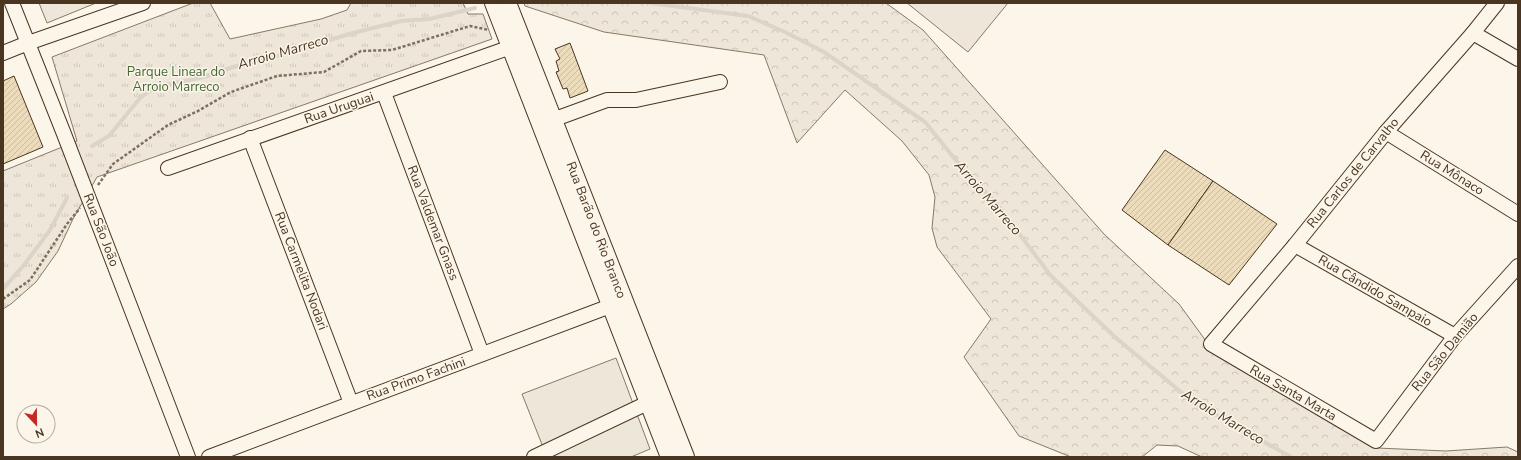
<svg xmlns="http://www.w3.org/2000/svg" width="1521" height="460" font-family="'Nunito Sans',sans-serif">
<defs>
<pattern id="grass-tufts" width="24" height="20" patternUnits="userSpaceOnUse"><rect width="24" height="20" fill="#ede6d9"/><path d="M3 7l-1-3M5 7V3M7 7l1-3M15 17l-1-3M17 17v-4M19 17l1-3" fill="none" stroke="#cdc6ba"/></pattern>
<pattern id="forest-crowns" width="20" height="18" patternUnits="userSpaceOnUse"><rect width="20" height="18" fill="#ede6d9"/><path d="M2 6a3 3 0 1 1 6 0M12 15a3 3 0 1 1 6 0" fill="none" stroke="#cdc6ba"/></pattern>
<pattern id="building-hatch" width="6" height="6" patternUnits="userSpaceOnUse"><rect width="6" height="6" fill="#ecdcbc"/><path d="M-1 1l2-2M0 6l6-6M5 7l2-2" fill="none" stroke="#ccbda1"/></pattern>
</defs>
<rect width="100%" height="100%" fill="#fbf6e9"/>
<path fill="url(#grass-tufts)" stroke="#887966" d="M193,3h17l20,36 91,-20 26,-9 4,-7h112l5,11h15l9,25 -395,138 -24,42 -15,32 -22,31 -25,22 -8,5v-138l74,-30 -25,-84z"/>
<path fill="url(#forest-crowns)" stroke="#887966" d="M524,3h362l37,27 181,204 75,70 35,48 163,96 69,3 61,-4 11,5v5h-316l-24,-11 -21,-1 -15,12h-71l-52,-21 -55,-79 27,-38 -54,-72 -5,-19 3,-31 -6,-22 -27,-34 -57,-51 -48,53 -33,-88 -160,-23 -79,-26z"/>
<g fill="#ede6d9" stroke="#887966">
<path d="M39,3h57l-49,20z"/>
<path d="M907,3h101l-40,49z"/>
</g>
<path fill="#ede7d9" stroke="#887966" d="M616,358l34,91 -19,8h-84l-25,-63z"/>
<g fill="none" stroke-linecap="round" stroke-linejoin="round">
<g stroke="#dcd4c6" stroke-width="4">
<path d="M651,3l97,13 37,16 39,20 101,70 38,47 33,34 55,73 65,62 77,64 98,55"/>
<path d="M92,146l17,-10 31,-38 15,-11 49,-10 29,-10 38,-9 78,-24 52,-13 28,-2 46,-11"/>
<path d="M3,289l21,-24 26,-35 17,-32"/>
</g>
</g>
<g fill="url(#building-hatch)" stroke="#4a3520">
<path d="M570,43l18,48 -18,7 -3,-10 -4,1 -7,-17 3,-1 -3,-10 4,-2 -5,-10z"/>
<path d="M14,76l29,71 -40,17v-83z"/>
<path d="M1165,150l48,31 -45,64 -46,-35z"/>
<path d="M1213,181l64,43 -48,61 -61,-40z"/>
</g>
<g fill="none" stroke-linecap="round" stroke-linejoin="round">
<g stroke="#4a3520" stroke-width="16">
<g id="minor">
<path d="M12,3l52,131 124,323"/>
<path d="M1497,3l-24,30 -87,99 -91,113 -84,99 165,97 79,-105 63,-70"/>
<path d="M1473,33l45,26"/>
<path d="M3,53l25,-10 115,-40"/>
<path d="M384,93l98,261"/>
<path d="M544,123l63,-23h29l84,-18"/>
<path d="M1386,132l132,82"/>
<path d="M250,138l101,265"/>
<path d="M168,168l343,-121"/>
<path d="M1295,245l160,91"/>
<path d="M209,457l412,-155"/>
<path d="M534,457l124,-59"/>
</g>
</g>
<g stroke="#4a3520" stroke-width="20">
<g id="major">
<path d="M494,3l176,454"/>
<path d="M507,3l178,454"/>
</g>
</g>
<g stroke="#7f6f5c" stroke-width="2.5" stroke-dasharray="3 2" stroke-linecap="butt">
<path d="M98,185l15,-21 55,-39 30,-14 33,-19 46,-16 47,-4 37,-21 31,-1 78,-24 19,4"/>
<path d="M3,299l27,-19 37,-56 13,-16"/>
</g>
<use href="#minor" stroke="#fbf6e9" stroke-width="14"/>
<use href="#major" stroke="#fbf6e9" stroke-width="18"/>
</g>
<g text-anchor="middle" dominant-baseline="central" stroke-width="3" stroke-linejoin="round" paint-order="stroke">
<g font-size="13" fill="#436837" stroke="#fbf6e9">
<text x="176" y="72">Parque Linear do<tspan x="176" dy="15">Arroio Marreco</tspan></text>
</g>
<g font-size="13" fill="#4a3520" stroke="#fbf6e9">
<text transform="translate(339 108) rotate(-19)">Rua Uruguai</text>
<text transform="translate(1353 173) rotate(-51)">Rua Carlos de Carvalho</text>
<text transform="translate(1452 173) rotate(32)">Rua Mônaco</text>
<text transform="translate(433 223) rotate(69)">Rua Valdemar Gnass</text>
<text transform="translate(101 230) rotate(69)">Rua São João</text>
<text transform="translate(596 230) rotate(69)">Rua Barão do Rio Branco</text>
<text transform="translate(301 271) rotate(69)">Rua Carmelita Nodari</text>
<text transform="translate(1375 291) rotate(30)">Rua Cândido Sampaio</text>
<text transform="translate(1445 352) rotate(-51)">Rua São Damião</text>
<text transform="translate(416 379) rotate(-20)">Rua Primo Fachini</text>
<text transform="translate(1293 393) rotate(30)">Rua Santa Marta</text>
</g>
<g font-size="14" font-style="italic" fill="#4a3520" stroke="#fbf6e9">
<text transform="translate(283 52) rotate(-16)">Arroio Marreco</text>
<text transform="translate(988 198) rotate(49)">Arroio Marreco</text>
<text transform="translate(1223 417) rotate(31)">Arroio Marreco</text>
</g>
</g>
<rect width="1521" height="460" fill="none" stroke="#4a3520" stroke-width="8"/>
<g transform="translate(36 424) rotate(158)"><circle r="19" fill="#fbf6e9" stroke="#b4a999"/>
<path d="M0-3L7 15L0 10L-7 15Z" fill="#c62828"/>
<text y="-6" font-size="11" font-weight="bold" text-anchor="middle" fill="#4a3520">N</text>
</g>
</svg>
